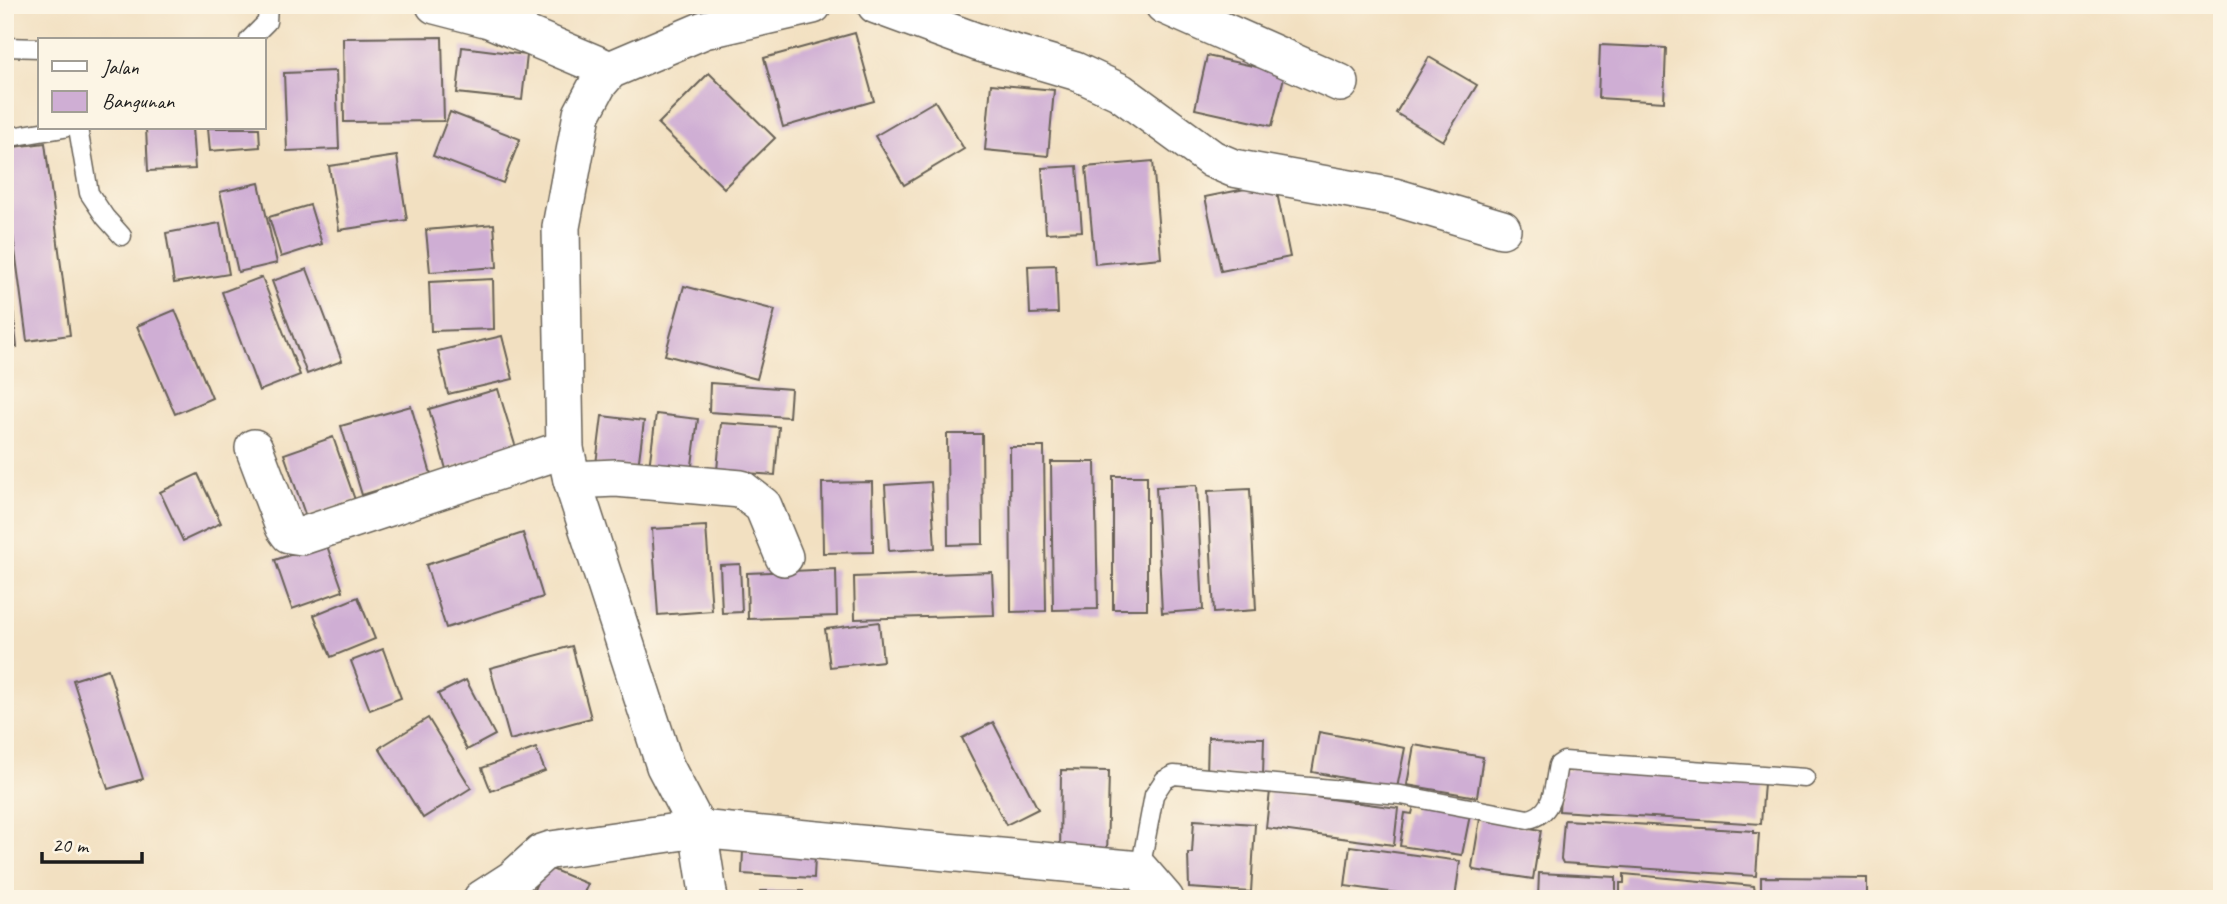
<svg xmlns="http://www.w3.org/2000/svg" width="2227" height="904" font-family="Caveat,sans-serif">
<rect width="100%" height="100%" fill="#fcf5e5"/>
<filter id="ink" filterUnits="userSpaceOnUse"><feTurbulence type="fractalNoise" baseFrequency=".0143" numOctaves="2"/><feDisplacementMap in="SourceGraphic" scale="14" xChannelSelector="R" yChannelSelector="G"/><feConvolveMatrix kernelMatrix="1 2 1 2 8 2 1 2 1" color-interpolation-filters="sRGB"/></filter>
<filter id="wash" filterUnits="userSpaceOnUse"><feTurbulence type="fractalNoise" baseFrequency=".00686" numOctaves="4" result="noise"/><feDisplacementMap in="SourceGraphic" scale="28" xChannelSelector="R" yChannelSelector="G"/><feGaussianBlur stdDeviation="1.57" result="paint"/><feColorMatrix in="noise" values="0 0 0 0 0 0 0 0 0 0 0 0 0 0 0 0 0 1.4 0 .05"/><feComposite in="paint" operator="in"/></filter>
<g filter="url(#wash)">
<rect width="100%" height="100%" fill="#f2e0c1"/>
<g id="blocks">
<g fill="#cfaed4">
<path d="M855,33l19,68 -91,26 -19,-69z"/>
<path d="M442,37l2,84 -100,1 -1,-84z"/>
<path d="M1600,45l66,3 -2,54 -66,-4z"/>
<path d="M462,47l65,8 -5,45 -65,-7z"/>
<path d="M1207,56l78,17 -13,53 -77,-17z"/>
<path d="M1429,57l48,28 -34,56 -47,-28z"/>
<path d="M336,71l3,78 -52,2 -3,-78z"/>
<path d="M709,73l66,65 -51,50 -66,-64z"/>
<path d="M991,84l63,6 -6,66 -63,-6z"/>
<path d="M935,101l29,48 -60,36 -29,-49z"/>
<path d="M450,112l70,27 -17,44 -70,-27z"/>
<path d="M146,128h46l3,41 -47,2z"/>
<path d="M208,128h51l1,19 -50,4z"/>
<path d="M45,143l25,192 -43,6 -22,-166v-27z"/>
<path d="M397,156l10,64 -68,10 -10,-64z"/>
<path d="M1153,161l8,97 -66,6 -9,-97z"/>
<path d="M1077,166l5,65 -36,2 -4,-65z"/>
<path d="M259,183l18,80 -39,9 -18,-80z"/>
<path d="M1275,183l15,74 -69,14 -16,-74z"/>
<path d="M310,205l12,39 -41,13 -12,-40z"/>
<path d="M220,223l9,51 -55,9 -8,-50z"/>
<path d="M494,224l3,43 -67,5 -4,-42z"/>
<path d="M5,250h2l10,97 -12,1z"/>
<path d="M1056,265l2,48 -28,1 -2,-48z"/>
<path d="M307,269l35,92 -35,13 -35,-93z"/>
<path d="M262,277l38,98 -41,16 -37,-99z"/>
<path d="M493,279l1,50 -63,2 -2,-49z"/>
<path d="M684,286l91,24 -18,69 -92,-24z"/>
<path d="M175,310l37,88 -37,16 -38,-88z"/>
<path d="M502,336l11,43 -65,15 -10,-43z"/>
<path d="M710,383l81,6 -2,28 -80,-5z"/>
<path d="M498,389l18,59 -70,21 -17,-60z"/>
<path d="M411,406l20,68 -69,21 -21,-69z"/>
<path d="M656,414l42,5 -7,54 -42,-5z"/>
<path d="M602,416l42,5 -6,47 -42,-4z"/>
<path d="M721,423l58,4 -4,48 -58,-4z"/>
<path d="M947,434h35l1,110 -35,1z"/>
<path d="M333,437l22,63 -49,17 -22,-63z"/>
<path d="M1010,447h34l2,164 -35,1z"/>
<path d="M1051,462h44l3,147 -45,1z"/>
<path d="M198,474l23,49 -38,18 -23,-49z"/>
<rect x="1113" y="476" width="34" height="133"/>
<path d="M872,482l1,70 -50,1 -1,-70z"/>
<path d="M931,482l4,66 -46,3 -4,-66z"/>
<path d="M1197,485l6,125 -41,3 -6,-126z"/>
<path d="M1250,489l6,121 -42,3 -6,-122z"/>
<path d="M706,526l6,85 -54,4 -6,-86z"/>
<path d="M523,533l20,64 -97,31 -20,-63z"/>
<path d="M326,543l17,48 -51,18 -17,-49z"/>
<path d="M740,564l2,48 -20,1 -2,-48z"/>
<path d="M836,569l1,47 -89,3 -1,-46z"/>
<path d="M992,572l2,43 -139,4 -1,-42z"/>
<path d="M358,597l17,42 -44,18 -17,-42z"/>
<path d="M879,622l4,39 -53,6 -5,-38z"/>
<path d="M572,646l19,72 -81,22 -20,-72z"/>
<path d="M383,649l18,49 -31,12 -19,-49z"/>
<path d="M108,669l35,110 -35,10 -35,-109z"/>
<path d="M466,680l29,55 -28,15 -29,-56z"/>
<path d="M428,718l43,70 -48,30 -44,-70z"/>
<path d="M993,722l45,87 -32,16 -44,-87z"/>
<path d="M1319,732l86,16 -8,40 -85,-16z"/>
<path d="M1208,737l56,1 -1,38 -56,-1z"/>
<path d="M1414,745l69,12 -6,40 -70,-12z"/>
<path d="M536,748l9,23 -54,20 -9,-23z"/>
<path d="M1570,768l194,15 -3,41 -202,-13 3,-41 8,1z"/>
<path d="M1061,770l48,1 -2,87 -47,-1z"/>
<path d="M1270,791l128,17 -4,37 -128,-17z"/>
<path d="M1415,801l56,9 -9,45 -62,-9 5,-33 7,1z"/>
<path d="M1480,819l61,11 -8,49 -59,-9 -2,-3z"/>
<path d="M1194,820l61,4 -4,68 -62,-4 -1,-35h4z"/>
<path d="M1565,820l189,11v2h5l-3,43 -193,-13 -2,-4 3,-38z"/>
<path d="M1350,846l110,15 -5,38h-13l-97,-13z"/>
<path d="M743,851l72,4 -1,23 -72,-4z"/>
<path d="M544,866l44,18 -7,15h-51z"/>
<path d="M1539,873l77,4v22h-78z"/>
<path d="M1624,874l130,12 2,13h-136v-16h4z"/>
<path d="M1761,877l106,1v21h-106z"/>
<rect x="760" y="891" width="43" height="8"/>
</g>
</g>
</g>
<g filter="url(#ink)">
<use href="#blocks" fill-opacity="0" stroke="#676156" stroke-width="2"/>
<g fill="none" stroke-linecap="round" stroke-linejoin="round">
<g stroke="#676156" stroke-width="21">
<g id="lane">
<path d="M249,40l18,-18 1,-17"/>
<path d="M5,47l35,1"/>
<path d="M78,128l11,65 16,24 17,19"/>
<path d="M5,138l59,-10"/>
<path d="M1140,870l14,-75 10,-15 10,-5 227,20 127,24c27,-5 25,-32 30,-54l6,-4 241,17"/>
</g>
</g>
<g stroke="#676156" stroke-width="40">
<g id="street">
<path d="M435,5l54,14 121,51"/>
<path d="M876,5l101,37 98,29 45,21 92,67 21,9 161,29 108,32"/>
<path d="M1164,5l176,78"/>
<path d="M254,448l30,79 5,7 13,2 263,-87"/>
<path d="M572,480l44,-2 125,11 22,17 21,51"/>
<path d="M482,899l31,-20 29,-26 9,-3 147,-21 442,41 25,29"/>
<path d="M709,899l-11,-70 -33,-63 -93,-286 -7,-31 -4,-222 21,-113 16,-30 12,-14 94,-40 109,-25"/>
</g>
</g>
<use href="#lane" stroke="#fff" stroke-width="18"/>
<use href="#street" stroke="#fff" stroke-width="37"/>
</g>
</g>
<rect width="2227" height="904" fill="none" stroke="#fcf5e5" stroke-width="28"/>
<rect x="38" y="38" width="228" height="91" fill="#fcf5e5" stroke="#a29e95" stroke-width="2"/>
<rect x="52" y="61" width="35" height="10" fill="#ffffff" stroke="#a29e95" stroke-width="2"/>
<text x="102" y="74" font-size="21" fill="#1c1c1c">Jalan</text>
<rect x="52" y="91" width="35" height="21" fill="#cfaed4" stroke="#a29e95" stroke-width="2"/>
<text x="102" y="108" font-size="21" fill="#1c1c1c">Bangunan</text>
<path d="M42 852v10h100v-10" fill="none" stroke="#1c1c1c" stroke-width="3.5"/>
<text x="52" y="852" font-size="21" fill="#1c1c1c" stroke="#fcf5e5" stroke-width="5" paint-order="stroke">20 m</text>
</svg>
